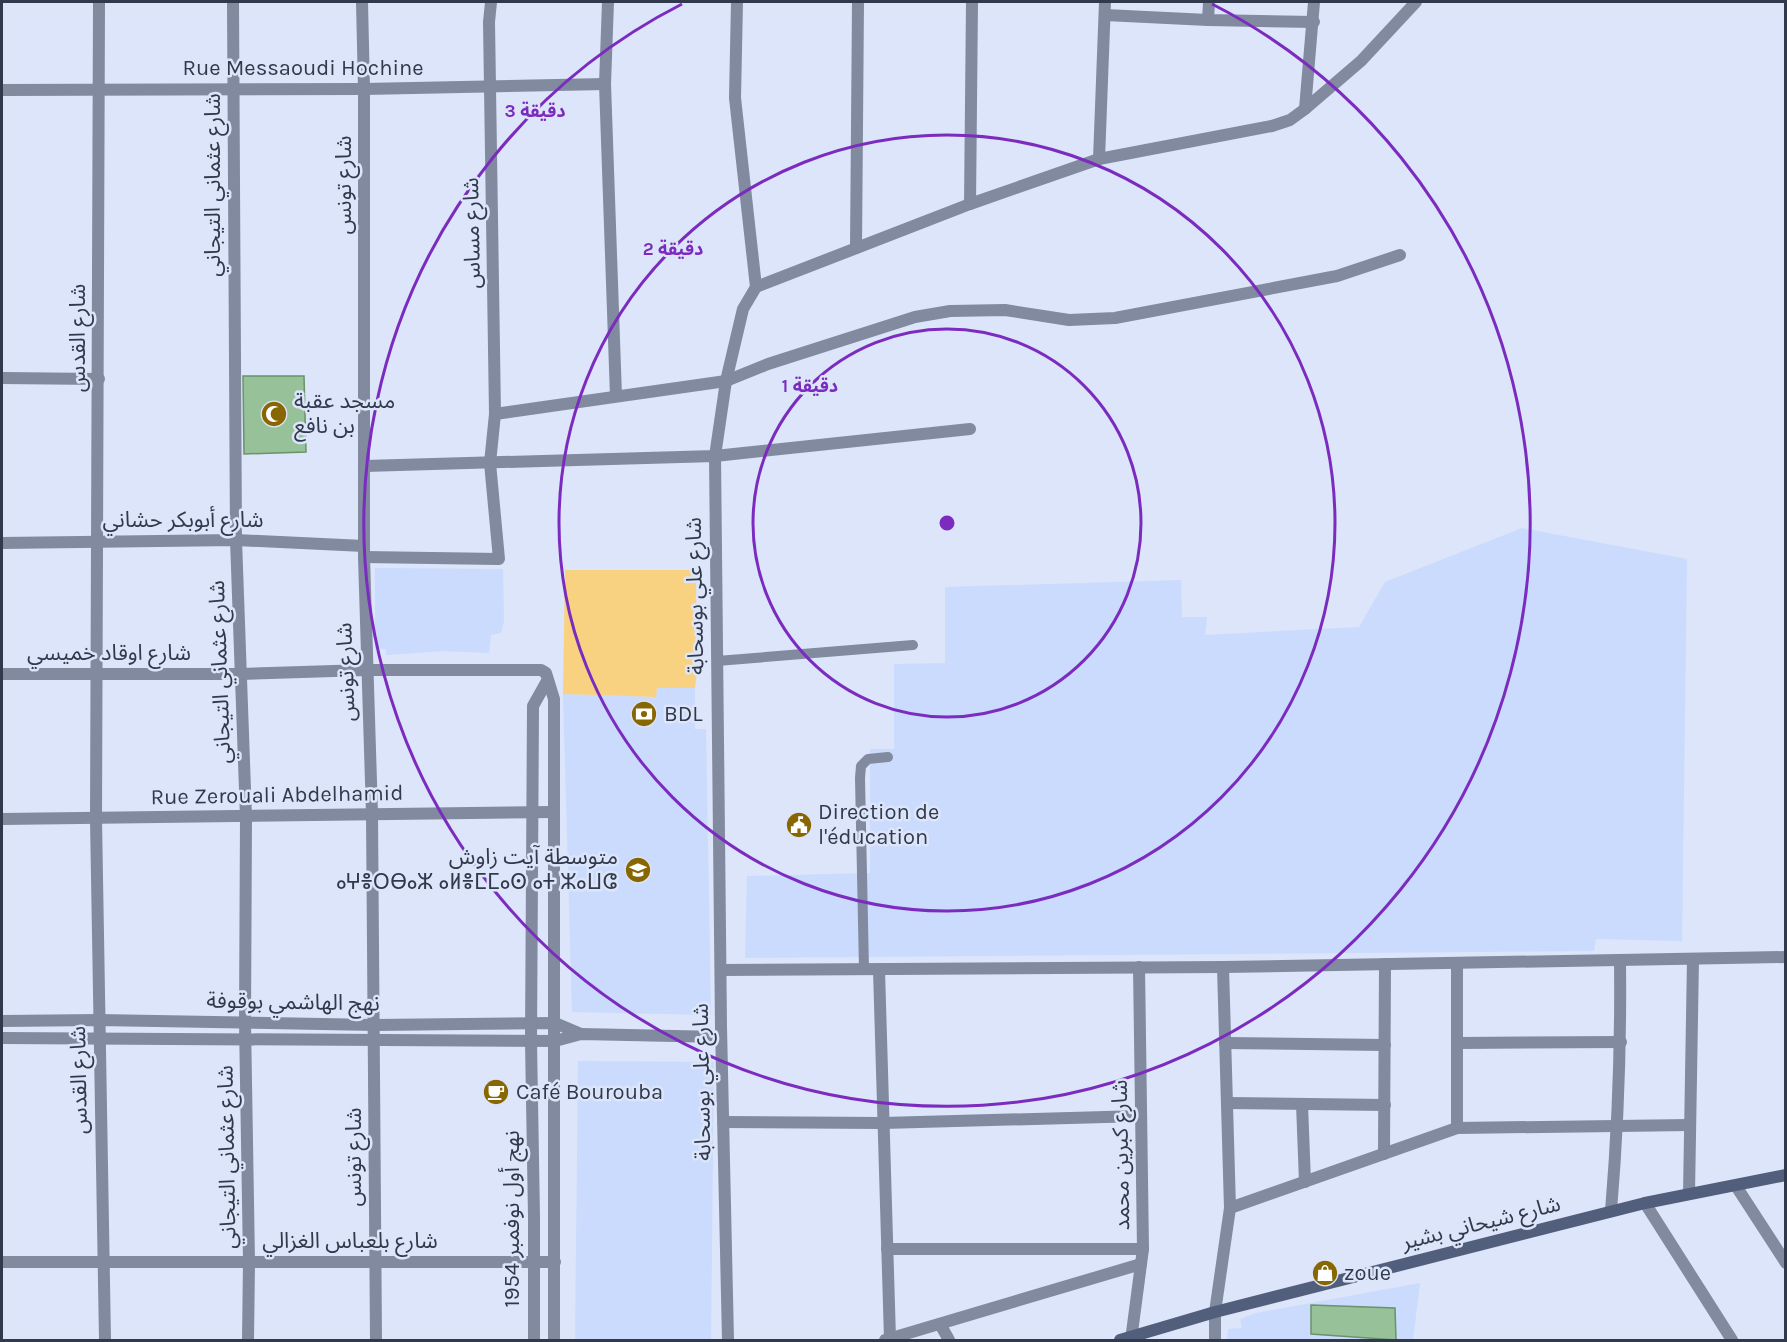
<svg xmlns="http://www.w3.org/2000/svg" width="1787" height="1342" font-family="Karla,'Noto Sans Arabic','Noto Sans Tifinagh',sans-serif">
<rect width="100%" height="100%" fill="#dce5f9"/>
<g fill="#cbdbfd">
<path d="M1522,528l165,31 -5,382 -86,-2 -2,12 -849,7 2,-82 123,-3v-124h24v-85l51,-1v-76l236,-7 1,37h25l-2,18 154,-8 26,-45z"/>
<path d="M375,568l128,1 1,52 -3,12 -10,2 -2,18 -46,-2 -57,4v-6l-11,-1z"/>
<path d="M656,688h39v41h11l5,286 -139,-3 -9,-318 93,3z"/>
<path d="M578,1061l136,1 -3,278h-136z"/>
<path d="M1420,1283l-7,57h-186l1,-11 14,-1 -2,-9 16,-6z"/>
</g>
<path fill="#f8d280" d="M565,570h131l1,102 -2,16h-38l-1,9 -93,-3z"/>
<g fill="#97c198" stroke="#6a926b" stroke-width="1.5">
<path d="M243,376h61l2,76 -62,2z"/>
<path d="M1311,1305l84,3 1,32 -85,-6z"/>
</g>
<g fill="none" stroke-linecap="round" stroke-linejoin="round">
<g stroke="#818a9f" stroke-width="10">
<path d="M717,661l196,-16"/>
<path d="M864,970l-4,-192 1,-12 7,-7 20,-2"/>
</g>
<g stroke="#818a9f" stroke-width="12">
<path d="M99,2l-3,817 9,521"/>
<path d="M233,2l3,538 10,277 -1,205 4,240 -1,78"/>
<path d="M362,2l2,87v468l8,257 4,526"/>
<path d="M608,2l-3,82 11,312"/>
<path d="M1105,15l103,5 106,2"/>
<path d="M1208,20l1,-18"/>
<path d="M2,90l362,-1 241,-5"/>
<path d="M1305,109l9,-107"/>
<path d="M1099,159l6,-157"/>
<path d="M970,204l2,-202"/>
<path d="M856,248l2,-246"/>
<path d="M756,287l214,-83 129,-45 173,-33 18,-6 15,-11 56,-48 55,-59"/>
<path d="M2,378l97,1"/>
<path d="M495,414l231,-33 42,-17 147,-47 35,-6 55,-1 64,10 46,-2 222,-42 63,-21"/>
<path d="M365,466l350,-10 255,-27"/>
<path d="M2,543l234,-3 128,6"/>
<path d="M364,557l135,2 -9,-96 5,-49 -6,-392 2,-20"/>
<path d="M2,674h239l125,-4h175l5,3 8,26v641"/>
<path d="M2,819l551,-7"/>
<path d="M721,970l502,-3 563,-10"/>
<path d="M879,970l11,369"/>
<path d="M2,1021l97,-1 276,5 180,-2 26,11"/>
<path d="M2,1038l553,3 26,-7 140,3"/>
<path d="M1225,1043l160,2"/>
<path d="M1457,1043l164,-1"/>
<path d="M1227,1103l158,2"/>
<path d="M1302,1104l3,78"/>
<path d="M724,1122l159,1 258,-7"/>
<path d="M1457,1128v-165"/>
<path d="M1384,1154l1,-190"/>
<path d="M1736,1186l50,77"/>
<path d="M1689,1194l4,-235"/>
<path d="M1645,1203l87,137"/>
<path d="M1230,1208l227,-80 233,-3"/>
<path d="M1611,1211c7,-84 10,-166 9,-251"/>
<path d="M887,1249h256"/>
<path d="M2,1262h553"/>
<path d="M940,1324l9,16"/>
<path d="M534,1340v-123l-3,-176 2,-335 14,-25"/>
<path d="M728,1340l-7,-313 -6,-571 11,-75 17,-72 13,-22 -21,-189 2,-96"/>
<path d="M885,1340l256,-76"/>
<path d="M1131,1340l12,-91 -4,-282"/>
<path d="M1215,1340v-28l15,-104 -7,-241"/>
</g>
<path stroke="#525f7c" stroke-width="12" d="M1120,1340l95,-28 430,-109 141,-28"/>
</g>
<g fill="none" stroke="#7b2cbf" stroke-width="3">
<circle cx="947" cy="523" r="194"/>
<circle cx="947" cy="523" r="388"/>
<path d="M1212 4A583 583 0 1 1 682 4"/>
</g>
<defs>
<g id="mosque-disc" transform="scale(1.35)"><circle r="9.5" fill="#886602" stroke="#dce5f9"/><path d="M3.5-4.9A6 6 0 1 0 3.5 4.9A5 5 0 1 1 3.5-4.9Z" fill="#fff"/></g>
<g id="bank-disc" transform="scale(1.35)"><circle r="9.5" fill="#886602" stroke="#dce5f9"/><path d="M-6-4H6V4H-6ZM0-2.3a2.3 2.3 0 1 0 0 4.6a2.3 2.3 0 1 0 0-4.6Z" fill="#fff"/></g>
<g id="civic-disc" transform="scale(1.35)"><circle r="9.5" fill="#886602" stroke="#dce5f9"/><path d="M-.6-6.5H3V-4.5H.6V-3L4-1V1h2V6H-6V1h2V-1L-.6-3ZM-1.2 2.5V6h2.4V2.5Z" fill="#fff"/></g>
<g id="school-disc" transform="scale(1.35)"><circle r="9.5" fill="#886602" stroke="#dce5f9"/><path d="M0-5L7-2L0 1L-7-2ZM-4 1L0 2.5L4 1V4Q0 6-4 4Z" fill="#fff"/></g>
<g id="cafe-disc" transform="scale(1.35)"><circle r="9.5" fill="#886602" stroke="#dce5f9"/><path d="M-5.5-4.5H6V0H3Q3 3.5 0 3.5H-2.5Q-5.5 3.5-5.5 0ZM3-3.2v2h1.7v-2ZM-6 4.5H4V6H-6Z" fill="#fff"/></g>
<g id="shop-disc" transform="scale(1.35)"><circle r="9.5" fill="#886602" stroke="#dce5f9"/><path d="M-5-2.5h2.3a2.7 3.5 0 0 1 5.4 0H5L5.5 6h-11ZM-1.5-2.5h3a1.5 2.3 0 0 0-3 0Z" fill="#fff"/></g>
</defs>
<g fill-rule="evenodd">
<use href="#mosque-disc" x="274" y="414"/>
<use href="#bank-disc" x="644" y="714"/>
<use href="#civic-disc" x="799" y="825"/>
<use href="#school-disc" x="638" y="870"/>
<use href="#cafe-disc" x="496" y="1092"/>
<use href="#shop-disc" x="1325" y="1273"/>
</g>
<g text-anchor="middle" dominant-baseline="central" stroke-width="5" stroke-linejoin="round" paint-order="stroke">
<g font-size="22" fill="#313a4d" stroke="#dce5f9">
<text x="303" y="68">Rue Messaoudi Hochine</text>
<text transform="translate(213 185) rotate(-90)">شارع عثماني التيجاني</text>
<text transform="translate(344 185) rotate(-90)">شارع تونس</text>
<text transform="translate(472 233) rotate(-91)">شارع مساس</text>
<text transform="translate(78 338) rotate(-90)">شارع القدس</text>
<text x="183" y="520">شارع أبوبكر حشاني</text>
<text transform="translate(695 596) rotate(-91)">شارع علي بوسحابة</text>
<text x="109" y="653">شارع اوقاد خميسي</text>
<text transform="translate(220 672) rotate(-92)">شارع عثماني التيجاني</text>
<text transform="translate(346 672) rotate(-92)">شارع تونس</text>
<text transform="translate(277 795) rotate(-1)">Rue Zerouali Abdelhamid</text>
<text transform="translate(293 1002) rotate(1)">نهج الهاشمي بوقوفة</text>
<text transform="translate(79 1080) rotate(-91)">شارع القدس</text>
<text transform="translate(702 1082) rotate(-91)">شارع علي بوسحابة</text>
<text transform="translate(1121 1155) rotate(-91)">شارع كبرين محمد</text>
<text transform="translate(227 1157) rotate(-91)">شارع عثماني التيجاني</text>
<text transform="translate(354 1157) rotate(-90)">شارع تونس</text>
<text transform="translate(512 1219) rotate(-90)">نهج أول نوفمبر 1954</text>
<text transform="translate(1481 1223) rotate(-14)">شارع شيحاني بشير</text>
<text x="350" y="1241">شارع بلعباس الغزالي</text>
</g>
<g font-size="22" fill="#313a4d" stroke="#dce5f9" text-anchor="start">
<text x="294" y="401">مسجد عقبة<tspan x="294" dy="25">بن نافع</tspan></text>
<text x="664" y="714">BDL</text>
<text x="818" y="812">Direction de<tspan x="818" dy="25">l'éducation</tspan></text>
<text x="618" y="857" text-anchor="end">متوسطة آيت زاوش<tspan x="618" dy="25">ⴰⵖⴻⵔⴱⴰⵣ ⴰⵍⴻⵎⵎⴰⵙ ⴰⵜ ⵣⴰⵡⵛ</tspan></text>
<text x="516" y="1092">Café Bourouba</text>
<text x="1344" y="1273">zoue</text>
</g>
</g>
<circle cx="947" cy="523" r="9" fill="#7b2cbf" stroke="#dce5f9" stroke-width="3"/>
<g font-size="18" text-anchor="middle" font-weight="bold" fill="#7b2cbf" stroke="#dce5f9" stroke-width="5" stroke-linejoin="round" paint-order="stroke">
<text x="535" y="117">3 دقيقة</text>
<text x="673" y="255">2 دقيقة</text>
<text x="810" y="392">1 دقيقة</text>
</g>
<rect width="1787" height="1342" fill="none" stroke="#313a4d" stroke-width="6"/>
</svg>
